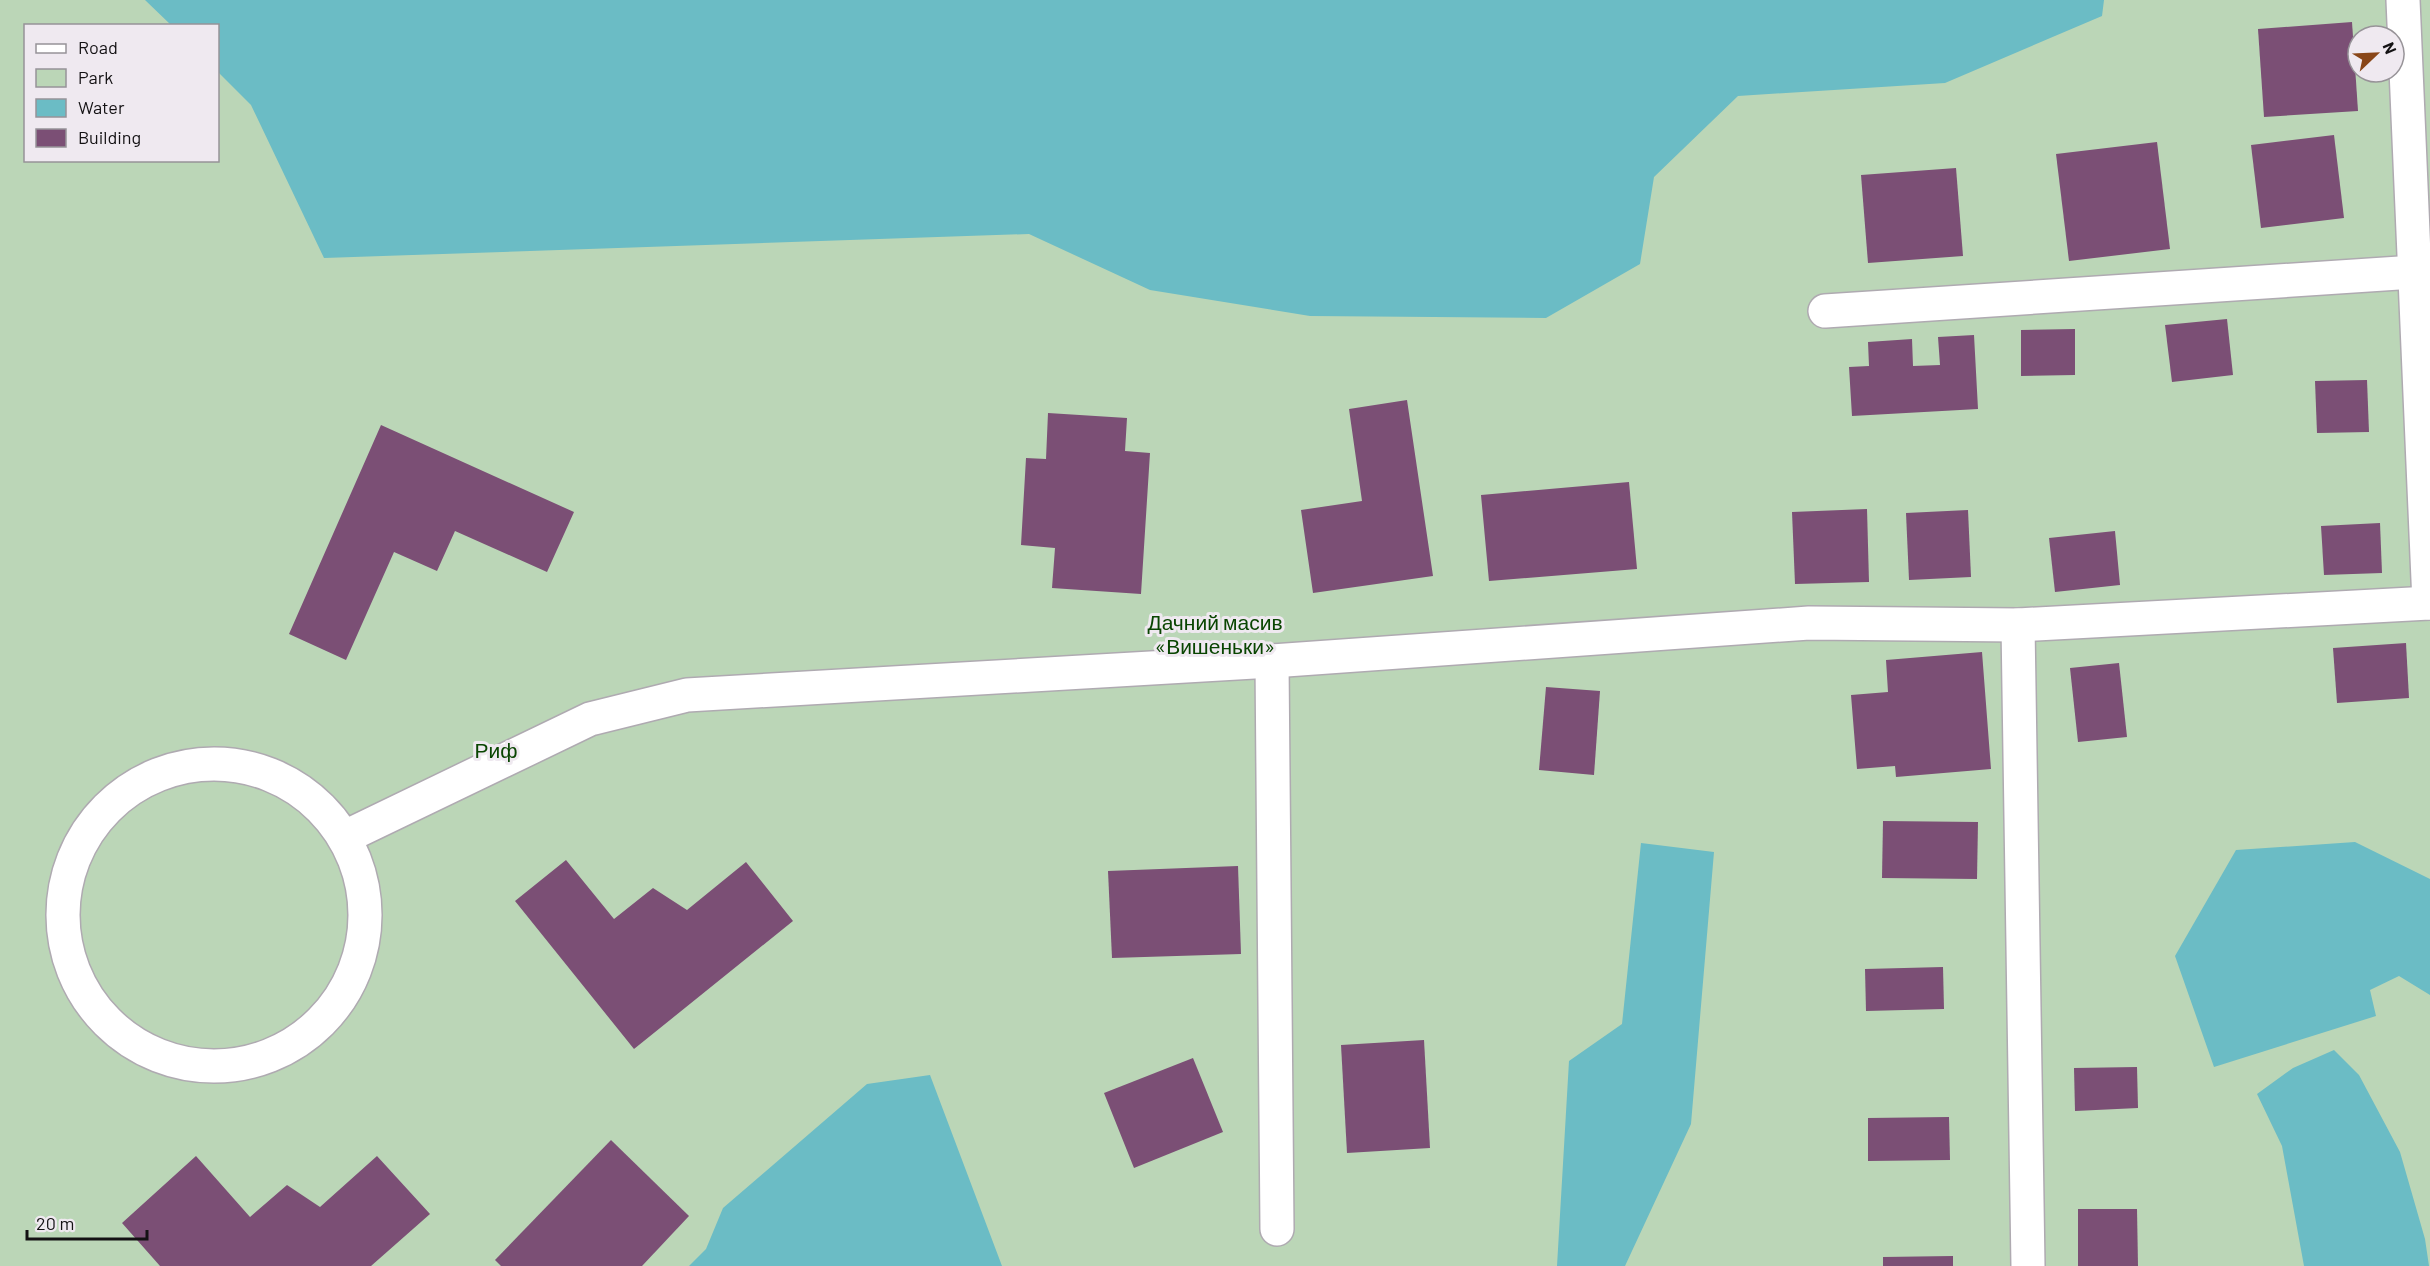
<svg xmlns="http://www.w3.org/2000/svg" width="2430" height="1266" font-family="Barlow,sans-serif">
<rect width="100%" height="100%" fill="#efe9f0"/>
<path fill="#bbd6b7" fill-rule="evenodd" d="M0,0h2430v1266h-2430zM26,26h192v134h-192zM2358,36h36v36h-36z"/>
<g fill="#6bbcc5">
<path d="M145,0h1959l-2,16 -157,67 -207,13 -84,81 -14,87 -94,54 -236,-2 -160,-26 -121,-56 -705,24 -73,-153 -33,-33v-46l-47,-1z"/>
<path d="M2355,842l75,37v116l-31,-19 -29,14 6,26 -162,51 -39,-111 61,-106z"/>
<path d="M1641,843l73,9 -23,272 -66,142h-68l12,-205 53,-37z"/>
<path d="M2334,1050l25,25 41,77 25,87 4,27h-125l-22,-120 -25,-52 36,-26z"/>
<path d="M930,1075l72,191h-313l17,-17 17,-41 144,-124z"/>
</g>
<g fill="#7b4f75">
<path d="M2352,22l6,89 -94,6 -6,-88z"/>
<path d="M2334,135l10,83 -83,10 -10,-83z"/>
<path d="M2157,142l13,107 -101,12 -13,-107z"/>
<path d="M1956,168l7,88 -95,7 -7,-88z"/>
<path d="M2227,319l6,56 -61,7 -7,-57z"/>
<path d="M2075,329v46l-54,1v-46z"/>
<path d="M1974,335l4,74 -126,7 -3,-49 20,-1 -1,-24 44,-3 1,27 27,-1 -2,-28z"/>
<path d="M2367,380l2,52 -52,1 -2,-52z"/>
<path d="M1407,400l26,176 -120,17 -12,-83 61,-9 -13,-92z"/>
<path d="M1048,413l79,5 -2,33 25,2 -9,141 -89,-6 3,-40 -34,-3 5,-87 20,1z"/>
<path d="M381,425l193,87 -27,60 -92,-41 -18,40 -43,-19 -48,108 -57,-26z"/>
<path d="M1629,482l8,87 -148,12 -8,-86z"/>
<path d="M1867,509l2,73 -74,2 -3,-72z"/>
<path d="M1968,510l3,67 -62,3 -3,-67z"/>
<path d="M2380,523l2,50 -58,2 -3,-49z"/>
<path d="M2115,531l5,54 -65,7 -6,-54z"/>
<path d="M2406,643l3,55 -72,5 -4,-55z"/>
<path d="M1982,652l9,117 -95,8 -1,-11 -38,3 -6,-74 37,-3 -2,-32z"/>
<path d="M2119,663l8,74 -49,5 -8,-74z"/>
<path d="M1546,687l54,4 -6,84 -55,-5z"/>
<path d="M1883,821l95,1 -1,57 -95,-1z"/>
<path d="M566,860l48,59 39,-31 34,22 59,-48 47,59 -159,128 -119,-148z"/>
<path d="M1238,866l3,88 -129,4 -4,-87z"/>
<path d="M1943,967l1,42 -78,2 -1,-42z"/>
<path d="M1424,1040l6,108 -83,5 -6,-108z"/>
<path d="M1193,1058l30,74 -89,36 -30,-75z"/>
<path d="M2137,1067l1,41 -63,3 -1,-43z"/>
<path d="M1949,1117l1,43 -82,1v-43z"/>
<path d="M611,1140l78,76 -47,50h-141l-6,-6z"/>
<path d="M196,1156l54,61 37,-32 33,22 57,-51 53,58 -59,52h-211l-38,-43z"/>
<path d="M2078,1209h59l1,57h-60z"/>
<path d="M1953,1256v10h-70v-9z"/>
</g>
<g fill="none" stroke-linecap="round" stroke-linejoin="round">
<g stroke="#afaab1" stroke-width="36">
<g id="minor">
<path d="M2403,0l26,603"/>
<path d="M1825,311l605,-40"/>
<path d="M2018,625l10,641"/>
<path d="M1272,661l5,568"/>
<circle cx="214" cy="915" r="151"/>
<path d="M345,837l245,-118 97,-24 585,-34 537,-38 209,2 412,-22"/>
</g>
</g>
<use href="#minor" stroke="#fff" stroke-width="33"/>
</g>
<g text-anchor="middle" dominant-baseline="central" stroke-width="6" stroke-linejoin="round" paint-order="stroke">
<g font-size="21" fill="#094501" stroke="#efe9f0">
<text x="1215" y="621">Дачний масив<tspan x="1215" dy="24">«Вишеньки»</tspan></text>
<text x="496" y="749">Риф</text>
</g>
</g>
<rect x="24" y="24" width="195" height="138" fill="#efe9f0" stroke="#979398" stroke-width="1.5"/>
<rect x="36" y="44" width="30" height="9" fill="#ffffff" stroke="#979398" stroke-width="1.5"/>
<text x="78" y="54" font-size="18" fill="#141214">Road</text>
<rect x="36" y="69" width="30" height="18" fill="#bbd6b7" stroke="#979398" stroke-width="1.5"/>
<text x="78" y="84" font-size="18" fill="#141214">Park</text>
<rect x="36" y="99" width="30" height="18" fill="#6bbcc5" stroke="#979398" stroke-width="1.5"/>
<text x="78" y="114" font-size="18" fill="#141214">Water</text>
<rect x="36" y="129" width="30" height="18" fill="#7b4f75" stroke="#979398" stroke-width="1.5"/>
<text x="78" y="144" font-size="18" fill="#141214">Building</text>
<g transform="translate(2376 54) rotate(67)"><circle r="28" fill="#efe9f0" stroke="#979398" stroke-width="1.5"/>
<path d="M0-4.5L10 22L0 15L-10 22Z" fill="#894618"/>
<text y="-9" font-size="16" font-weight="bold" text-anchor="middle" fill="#141214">N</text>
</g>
<path d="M27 1230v9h120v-9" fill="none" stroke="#141214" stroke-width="3"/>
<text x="36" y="1230" font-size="18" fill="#141214" stroke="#efe9f0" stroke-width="4.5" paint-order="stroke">20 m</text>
</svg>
